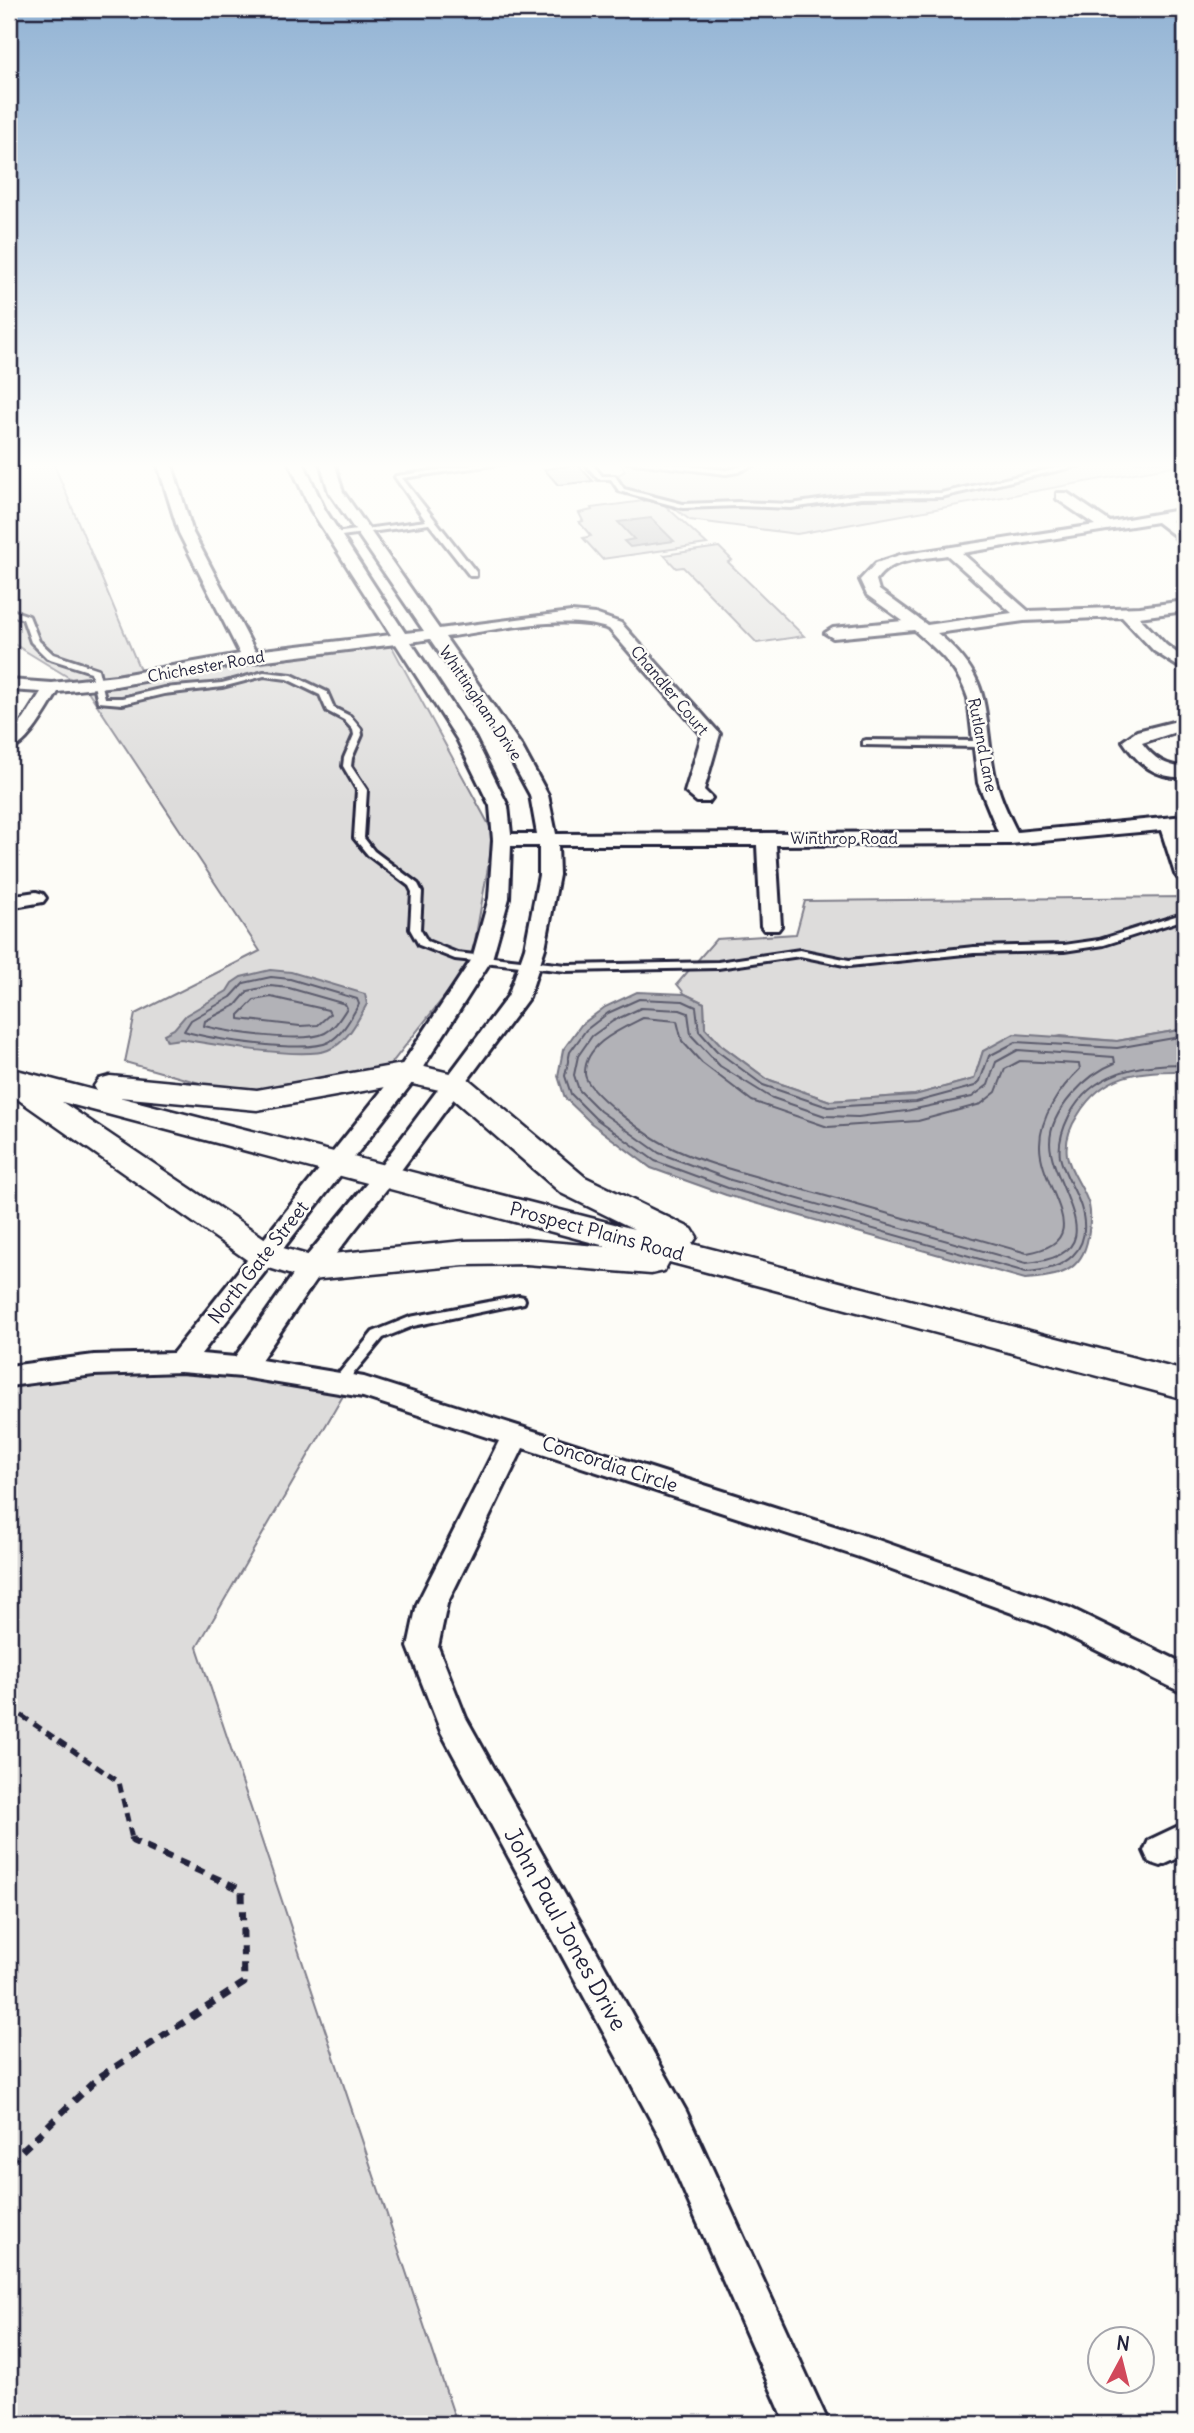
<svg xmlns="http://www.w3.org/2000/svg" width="1194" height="2433" font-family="Delius,sans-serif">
<rect width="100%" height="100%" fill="#fdfcf7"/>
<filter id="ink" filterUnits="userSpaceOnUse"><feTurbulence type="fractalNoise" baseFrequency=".0143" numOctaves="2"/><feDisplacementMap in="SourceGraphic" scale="14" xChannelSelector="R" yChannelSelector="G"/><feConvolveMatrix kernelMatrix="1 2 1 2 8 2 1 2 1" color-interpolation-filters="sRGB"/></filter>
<g filter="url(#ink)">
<g fill="#dddcdb" stroke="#807f8b" stroke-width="2">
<path d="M9,462h44l92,220 245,-39 104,191 -23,129 -92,116 -123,20 -131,-37 10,-48 125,-63 -174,-263 -77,-47z"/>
<path d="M620,462h565v2l-388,70 -107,-14 -31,-23 -35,-8 -6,-14 7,-4z"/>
<path d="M658,499l49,45 -105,15 -19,-21 8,-2 -12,-14 4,-1 -4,-8 13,-3 -1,-2z"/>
<path d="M719,547l13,13 -4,2 76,74 -47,7 -74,-76 -7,1 -12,-13z"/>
<path d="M1185,897v132l-68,12 -56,-5 -78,15 -9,28 -59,16 -85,6 -63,-22 -46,-34 -16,-17 -1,-25 -19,-9 -8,-10 39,-45 80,-5 9,-33z"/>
<path d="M122,1366l120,1 105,22 -150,258 260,777h-448v-1040z"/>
</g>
<g fill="#b2b2b7" stroke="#787885" stroke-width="2">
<path d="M651,518l23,23 -44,6 -6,-6 10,-2 -16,-17z"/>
<path d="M270,970l21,2 74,22 2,10c-10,17 -19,38 -39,46 -24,10 -119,-6 -147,-11l-14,2 -3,-7 10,-5 12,-14 41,-24 5,-8 9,-6z"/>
<path d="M637,992l48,2 19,9 1,25 16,17 46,34 63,22 85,-6 59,-16 9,-28 31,-17 103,7 68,-12v42c-45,-1 -82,2 -107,44 -8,12 -13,26 -11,40 3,18 17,32 22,50 2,9 1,22 -1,32 -6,36 -31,40 -63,42l-299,-84 -75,-27 -60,-45 -26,-25 -7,-22 5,-26 18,-25 24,-18z"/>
</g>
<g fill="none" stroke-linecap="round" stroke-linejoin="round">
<g stroke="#5c5c6d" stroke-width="2">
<path d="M271,977l19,2 67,20 2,5c-8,14 -16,30 -30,38 -23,12 -119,-3 -145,-11l7,-11 40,-23 13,-14z"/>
<path d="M270,986l19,2 56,16 2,4c-6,9 -12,20 -22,25 -21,11 -97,-1 -121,-7l1,-5 31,-16 12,-14z"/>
<path d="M271,997l57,13 2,4 -12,11 -18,1 -61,-7v-4l15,-15z"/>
<path d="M641,1008l39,2 8,3 3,22 29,31 50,31 55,19 33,1 48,-6 66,-14 16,-12 8,-23 22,-12 96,7 1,6c-28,11 -65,47 -65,80 1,45 71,112 -24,120l-295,-83 -72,-27 -59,-42 -21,-21 -5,-15 4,-19 14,-20 21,-15z"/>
<path d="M643,1018l34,3 5,20 20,22 50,38 76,26 90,-6 63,-17 15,-12 9,-23 15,-8 59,3 1,5c-20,19 -40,48 -40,76 -1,44 60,96 -13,108 -75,-21 -151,-43 -226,-64 -41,-12 -100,-25 -137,-45 -17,-9 -78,-52 -79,-70 -1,-30 36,-45 58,-56z"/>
<path d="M1185,1036l-68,12 -101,-6 -27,14 -9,25 -5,5 -59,16 -88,5 -65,-22 -46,-34 -18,-20 -3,-24 -13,-6 -44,-2 -31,14 -22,17 -16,22 -5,24 6,18 24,24 60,43 73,27 298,84c39,-2 68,-21 55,-65 -5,-17 -17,-32 -21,-50 -2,-14 3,-29 9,-41 23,-45 70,-52 116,-52"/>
</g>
</g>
<path fill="#c6c6c8" stroke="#22223b" stroke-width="2" d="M578,465l15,16 -35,4 -14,-16z"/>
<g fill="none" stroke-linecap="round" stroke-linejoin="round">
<g stroke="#22223b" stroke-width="6">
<g id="lane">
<path d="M494,462h20l-112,16 74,94v4h-6l-41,-52 -95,13 -4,-2 4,-2 92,-12 -31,-44 1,-1z"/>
<path d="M584,462h7l11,14h13l9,13 59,15 55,-2 53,2 70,-10 80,-1 141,-31h13l-154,35 -80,1 -70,10 -53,-2 -55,2 -64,-17 -8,-12h-13z"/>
<path d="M627,462h25l74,8c12,-1 22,-8 34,-8l-22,10 -12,2z"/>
<path d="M9,609l20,7 10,25 14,13 45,15 7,29h17l42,-10 58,-5 42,-11 28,3 35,17 7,16 16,8 11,13 1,6 -10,23 -1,8 16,24 -3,48 10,13 44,33 4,8 -2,37 7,12 30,12 109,12 152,-3 82,-12 49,10 125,-13 90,-2 35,-5 86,-27v6l-81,26 -40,6 -90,2 -125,13 -49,-10 -82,12 -152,3 -111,-12 -36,-14 -9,-16 2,-37 -3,-6 -41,-31 -14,-17 3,-48 -14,-24 1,-8 10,-23 -1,-5 -9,-10 -17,-9 -7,-16 -33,-16 -23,-3 -42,11 -58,7 -42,10 -24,-2 -7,-30 -44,-14 -16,-16 -8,-23 -14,-5z"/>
<path d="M866,740l113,1 4,3 -4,3 -116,-2v-4z"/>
<path d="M519,1296l5,1 1,3 -1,3 -111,23 -30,12 -39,47h-10l-2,-3 41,-50 37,-15z"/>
</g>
</g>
<g stroke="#22223b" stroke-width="6">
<g id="street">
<path d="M157,462h14l22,71 62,118 136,-16 -80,-125 -22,-48h14l22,48 80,123 19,-2 -95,-139 -9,-30h14l9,30 96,137 132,-17 24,2 26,9 99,111 -16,56 8,8 -3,4h-12l-12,-10 17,-57 -93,-106c-45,-16 -116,2 -164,8l77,110 26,48 8,39 442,-2 -20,-49 -10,-85c-10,-31 -31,-48 -54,-68l-81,8 -8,-5 8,-5 70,-7 -36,-26 -7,-15 16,-17 24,-8 195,-30 -38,-26v-6h10l43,29 75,-13v8l-14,3 14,11v14l-5,-1 -6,-9 -17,-13 -195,31 66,58 112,-4 45,-6v10l-46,6 27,28 19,14v12l-31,-20 -32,-34 -98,4 -87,12c57,47 45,75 57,139 4,21 13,40 23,60l168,-16v12h-6l6,19v33l-7,-2 -3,-4 -14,-44 -151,14 -234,1 5,81 -3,4h-14l-3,-4 -4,-81h-199l1,30 -14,73 -16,49 -136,184 -73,93 -59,86 103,17 514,163 192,68 115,56v30l-137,-68 -189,-69 -336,-109 -76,156 -9,43 28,71 220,393 143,313h-43l-126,-287 -219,-405 -33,-85 9,-43 82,-163 -136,-44 -121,-20 -62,-5 -86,3 -85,11v-20l85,-11 79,-2 226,-284 73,-110 17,-61 4,-58 -3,-34 -33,-67 -61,-95 -146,18 -134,24 -58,6c-11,17 -30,54 -49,58v-15l15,-16 17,-27 -32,-2v-10l43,3 64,-7 124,-22 -61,-121zM947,555l65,58 -85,12 -48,-35 -3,-10c15,-22 47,-21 71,-25zM430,639l74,108 26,48 7,39h-26l-3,-28 -33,-67 -64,-97zM511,846h28v29l-14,73 -17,48 -131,175 -75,91 -67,95 -34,-3 215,-276 76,-119 17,-61z"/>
<path d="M1185,719v10l-43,14c11,15 24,24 43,24v10c-29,2 -47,-13 -62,-36l14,-10z"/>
<path d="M36,892l7,2 3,4 -3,4 -34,6v-12z"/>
<path d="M1185,1823v32l-24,11 -12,-4 -5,-11 5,-11z"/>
</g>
</g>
<g stroke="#22223b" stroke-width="5">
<path id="secondary" d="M408,1063l58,14 119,100 107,52 5,8 -5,7 493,127v28l-516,-137 -5,9 -13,3 -125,-10 -62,1 -153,15 -13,-3 -48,-15 -241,-169v-25l88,23 -3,-5 5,-7 11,-3 147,14zM408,1083l36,8 117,102 73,36 -515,-132 138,13zM62,1102l547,145 -83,-7 -62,1 -153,15 -35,-10z"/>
</g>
<path stroke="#22223b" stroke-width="5" stroke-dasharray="9 6" stroke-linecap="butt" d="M9,1707l110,75 13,57"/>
<path stroke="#22223b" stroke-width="7" stroke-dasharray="10 8" stroke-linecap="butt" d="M9,2163l89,-85 146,-95 -2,-93 -109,-49 -1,-4"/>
<use href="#lane" fill="#fdfcf7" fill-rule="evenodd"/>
<use href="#street" fill="#fdfcf7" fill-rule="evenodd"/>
<use href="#secondary" fill="#fdfcf7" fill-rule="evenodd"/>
</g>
</g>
<linearGradient id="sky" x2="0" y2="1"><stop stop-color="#92b3d4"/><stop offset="0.58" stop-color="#fefefb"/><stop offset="1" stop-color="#fefefb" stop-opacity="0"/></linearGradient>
<rect width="1194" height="803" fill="url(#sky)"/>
<g text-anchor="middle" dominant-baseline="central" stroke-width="5" stroke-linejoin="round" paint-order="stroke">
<g font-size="16" fill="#22223b" stroke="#fdfcf7">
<text transform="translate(206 666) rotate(-10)">Chichester Road</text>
<text transform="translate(670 690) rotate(50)">Chandler Court</text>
<text transform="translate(481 703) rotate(56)">Whittingham Drive</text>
<text transform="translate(983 745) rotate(79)">Rutland Lane</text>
<text x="844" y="838">Winthrop Road</text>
</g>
<g font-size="19" fill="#22223b" stroke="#fdfcf7">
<text transform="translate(597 1231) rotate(15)">Prospect Plains Road</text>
<text transform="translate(258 1262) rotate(-52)">North Gate Street</text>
<text transform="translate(610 1464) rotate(18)">Concordia Circle</text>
</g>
<g font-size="23" fill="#22223b" stroke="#fdfcf7">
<text transform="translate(566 1929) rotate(61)">John Paul Jones Drive</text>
</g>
</g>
<rect width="1194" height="2433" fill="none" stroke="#fdfcf7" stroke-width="35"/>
<rect x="18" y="18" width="1159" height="2398" fill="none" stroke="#22223b" stroke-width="2.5" filter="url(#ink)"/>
<g transform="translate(1121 2360) rotate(7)"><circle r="33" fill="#fdfcf7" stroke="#a5a5ac" stroke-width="2"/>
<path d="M0-5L12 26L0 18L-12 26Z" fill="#d1495b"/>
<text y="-10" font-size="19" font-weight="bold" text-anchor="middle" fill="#22223b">N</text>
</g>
</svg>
